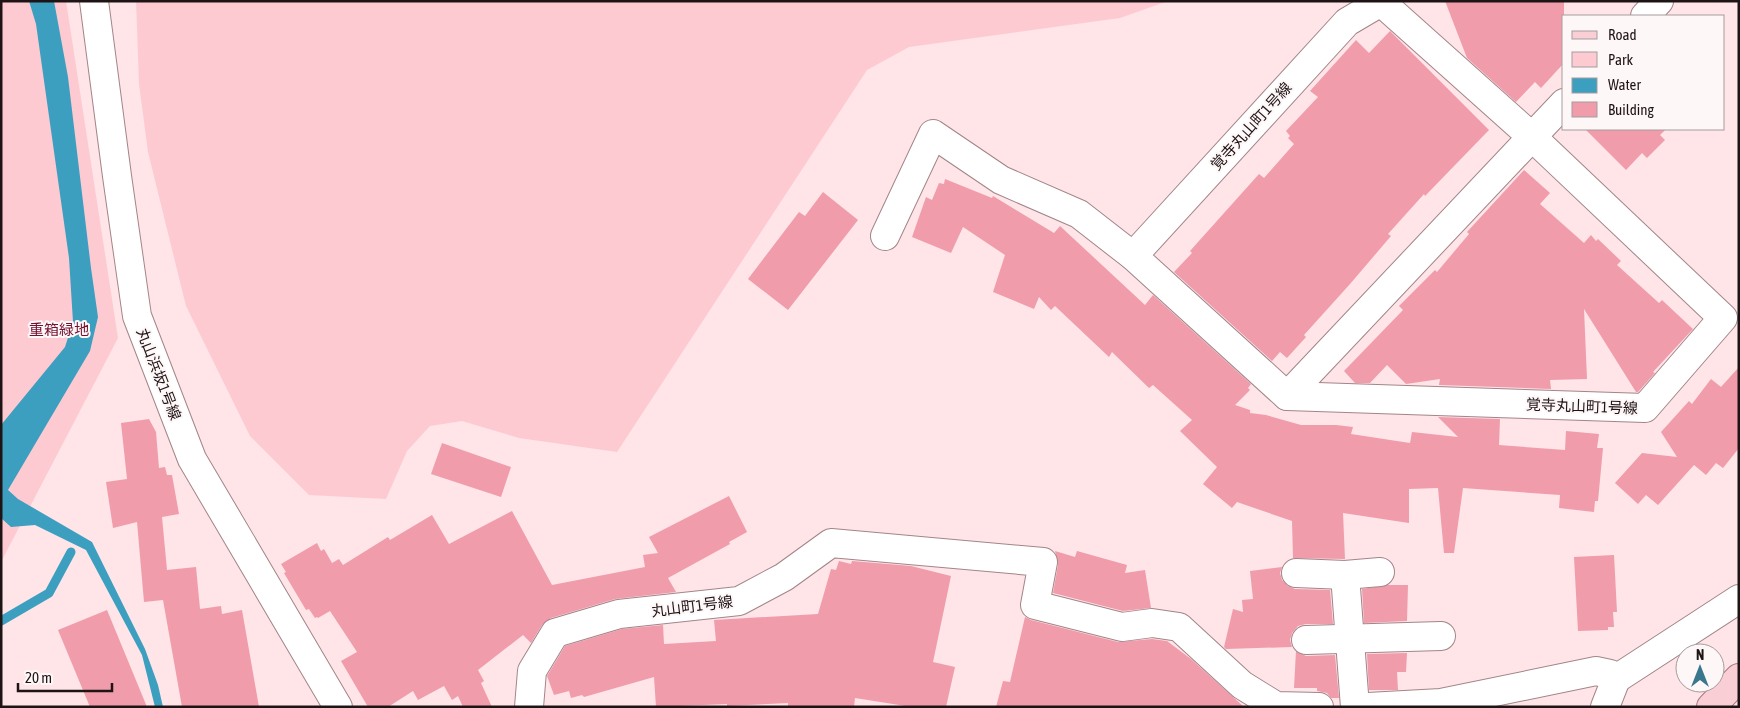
<svg xmlns="http://www.w3.org/2000/svg" width="1740" height="708" font-family="'Asap Condensed','Noto Sans JP',sans-serif">
<rect width="100%" height="100%" fill="#ffe4e8"/>
<g fill="#fecad2">
<path d="M1,1h65l52,337 -117,224z"/>
<path d="M136,1h1032l-48,17 -211,29 -42,23 -250,382 -98,-14 -57,-17 -32,5 -23,25 -21,48 -77,-4 -59,-59 -64,-130 -38,-154 -9,-68z"/>
</g>
<path fill="#3d9fbf" d="M29,1h25l14,76 23,191 7,49 -8,34 -82,139 10,9 74,43 53,107 13,36 5,22h-8l-13,-52 -56,-105 -51,-25 -24,2 -10,-9v-93l64,-78 8,-25 -4,-64 -33,-234z"/>
<g fill="none" stroke-linecap="round" stroke-linejoin="round">
<path stroke="#3d9fbf" stroke-width="9" d="M1,621l48,-28 22,-41"/>
</g>
<g fill="#f09cab">
<path d="M1445,1h119v62l-23,25 -6,-6 -19,20 -49,-44z"/>
<path d="M1390,31l99,99 -64,66 -1,-2 -36,40 3,2 -41,48 -46,51 2,2 -19,21 -7,-6 -8,9 -98,-89 18,-19 -2,-2 69,-77 5,4 30,-34 -6,-6 2,-2 -4,-5 32,-34 -8,-6 46,-51 13,13z"/>
<path d="M1585,129h81l-6,6 5,5 -18,18 -5,-5 -16,17z"/>
<path d="M1524,170l26,23 -10,11 44,39 7,-8 5,6 2,-2 23,22 -4,4 42,38 3,-3 31,29 -40,43 2,1 -17,19h-2l-52,-83 3,70 -37,1 1,9 -112,-4 1,-6 -34,5 -19,-19 -17,18h-15l-11,-12 59,-61 -4,-4 36,-36 2,2 32,-38 -2,-2z"/>
<path d="M945,179l47,19 1,-2 61,37 6,-7 85,79 8,-10 98,89 -3,4 2,2 -15,15 15,5v3l16,2 35,10h35l17,2 -2,7 59,9 2,-11 46,5 -20,-20 62,2 -1,26 66,5 1,-19 33,3 -2,14h6l-5,53h-3l-1,11 -35,-4 1,-13 -97,-7 -9,65h-10l-6,-65 -29,1v34l-66,-10 2,46 -52,-1 -1,-37 -55,-19 -5,6 -29,-24 14,-17 -37,-36 12,-11 -39,-35 -4,3 -37,-36 -3,5 -54,-51 -4,4 -12,-13 -5,12 -41,-17 12,-37 -42,-28 -12,26 -39,-16 14,-40 6,3 7,-17 5,1z"/>
<path d="M823,192l35,28 -70,90 -40,-31 51,-67 6,4z"/>
<path d="M1739,367v81l-16,20 -7,-5 -10,12 -12,-10 -36,40 -12,-10 -8,9 -23,-21 27,-30 35,4 -16,-25 28,-31 3,3 19,-25 10,8z"/>
<path d="M149,419l7,13 3,36 6,-1 2,8h5l7,39 -17,3 5,53 29,-3 4,42 21,-3 1,8 20,-4 17,97h-77l-19,-107 -19,2 -7,-80 -24,6 -7,-46 21,-3 -6,-56z"/>
<path d="M442,443l69,24 -10,30 -70,-23z"/>
<path d="M729,496l18,36 -18,10 1,2 -62,34 8,14 -61,7 -64,19 -9,7 -11,18 -8,-8 -45,35 6,11 -3,2 11,24h-29l-5,-11 -6,4 -8,-14 -26,14 -5,-9 -25,16h-20l-27,-46 16,-9 -27,-41 -12,7 -1,-1 -2,1 -6,-9 -3,1 -22,-37 2,-1 -5,-8 36,-21 4,8 3,-2 8,14 7,-4 4,6 45,-28 2,3 42,-25 17,29 63,-33 40,74 93,-18 -2,-12 15,-2 -9,-16z"/>
<path d="M1055,551l20,6 2,-6 50,14 -2,8 20,-3 6,38 -28,3 -70,-18 5,-28z"/>
<path d="M1614,555l3,57h-4l1,15h-6v3l-30,1 -4,-74z"/>
<path d="M839,561l12,3 1,-3 59,5 40,10 -18,86 22,5 -9,40h-34l-57,-9 -1,9h-66v-4l-61,3v-2l-71,3 -2,-30 -70,20 -2,-2 -11,3 -2,-7 -15,4 -7,-19 18,-30 57,-17 41,-4 1,19 52,-3 -2,-21 104,-6 13,-45 5,1z"/>
<path d="M1282,567l-2,6 2,7 6,6 7,3 35,1 3,34h-27l-8,2 -6,7 -2,7 2,7 -66,2 -2,-2 9,-38 10,3 -1,-12 11,-1 -3,-28z"/>
<path d="M1388,585h20l-1,36 -43,2 -2,-34z"/>
<path d="M107,610l40,97h-57l-32,-77z"/>
<path d="M1025,617l6,3 87,22 34,-3 15,2 24,18 53,48h-248l7,-26 7,1z"/>
<path d="M1296,651l10,5 29,-1 4,43h-8l-4,-5 -10,-2v-3h-23z"/>
<path d="M1407,653l-1,19h-9l1,18h-29l-2,-36z"/>
</g>
<g fill="none" stroke-linecap="round" stroke-linejoin="round">
<g stroke="#a28589" stroke-width="30">
<g id="minor">
<path d="M94,1l23,175 20,140 55,143 146,248"/>
<path d="M1381,2l151,135 191,181 -78,90 -358,-12 -154,-140 214,-234z"/>
<path d="M1645,16l14,-15"/>
<path d="M885,236l48,-102 68,46 78,34 54,42"/>
<path d="M1287,396l277,-293"/>
<path d="M1296,573l49,2 35,-3"/>
<path d="M1345,575l10,132"/>
<path d="M1306,640l135,-4"/>
<path d="M1616,679l123,-80"/>
<path d="M529,707l3,-36 23,-38 64,-19 120,-13 45,-24 47,-34 212,19 -8,43 87,22 30,-4 27,4 63,58 34,21 43,1"/>
<path d="M1368,707l73,-4 155,-32 14,3 6,5 -11,28"/>
</g>
</g>
<g stroke="#aa7780" stroke-width="30">
<path id="major" d="M1711,707l28,-29"/>
</g>
<use href="#minor" stroke="#fff" stroke-width="28"/>
<use href="#major" stroke="#f9ced5" stroke-width="28"/>
</g>
<g text-anchor="middle" dominant-baseline="central" stroke-width="4" stroke-linejoin="round" paint-order="stroke">
<g font-size="15" fill="#1f1415" stroke="#fef7f8">
<text transform="translate(1251 126) rotate(-48)">覚寺丸山町1号線</text>
<text transform="translate(159 374) rotate(69)">丸山浜坂1号線</text>
<text transform="translate(1582 406) rotate(2)">覚寺丸山町1号線</text>
<text transform="translate(692 606) rotate(-7)">丸山町1号線</text>
</g>
<g font-size="15" fill="#731131" stroke="#fef7f8">
<text x="59" y="329">重箱緑地</text>
</g>
</g>
<rect width="1740" height="708" fill="none" stroke="#1f1415" stroke-width="5"/>
<rect x="1562" y="15" width="162" height="115" fill="#fef7f8" stroke="#a59c9d"/>
<rect x="1572" y="31" width="25" height="8" fill="#f9ced5" stroke="#a59c9d"/>
<text x="1608" y="40" font-size="15" fill="#1f1415">Road</text>
<rect x="1572" y="52" width="25" height="15" fill="#fecad2" stroke="#a59c9d"/>
<text x="1608" y="65" font-size="15" fill="#1f1415">Park</text>
<rect x="1572" y="78" width="25" height="15" fill="#3d9fbf" stroke="#a59c9d"/>
<text x="1608" y="90" font-size="15" fill="#1f1415">Water</text>
<rect x="1572" y="102" width="25" height="15" fill="#f09cab" stroke="#a59c9d"/>
<text x="1608" y="115" font-size="15" fill="#1f1415">Building</text>
<g transform="translate(1700 668)"><circle r="24" fill="#fef7f8" stroke="#a59c9d"/>
<path d="M0-4L9 19L0 12L-9 19Z" fill="#38778c"/>
<text y="-8" font-size="14" font-weight="bold" text-anchor="middle" fill="#1f1415">N</text>
</g>
<path d="M18 683v8h94v-8" fill="none" stroke="#1f1415" stroke-width="2.5"/>
<text x="25" y="683" font-size="15" fill="#1f1415" stroke="#fef7f8" stroke-width="4" paint-order="stroke">20 m</text>
</svg>
